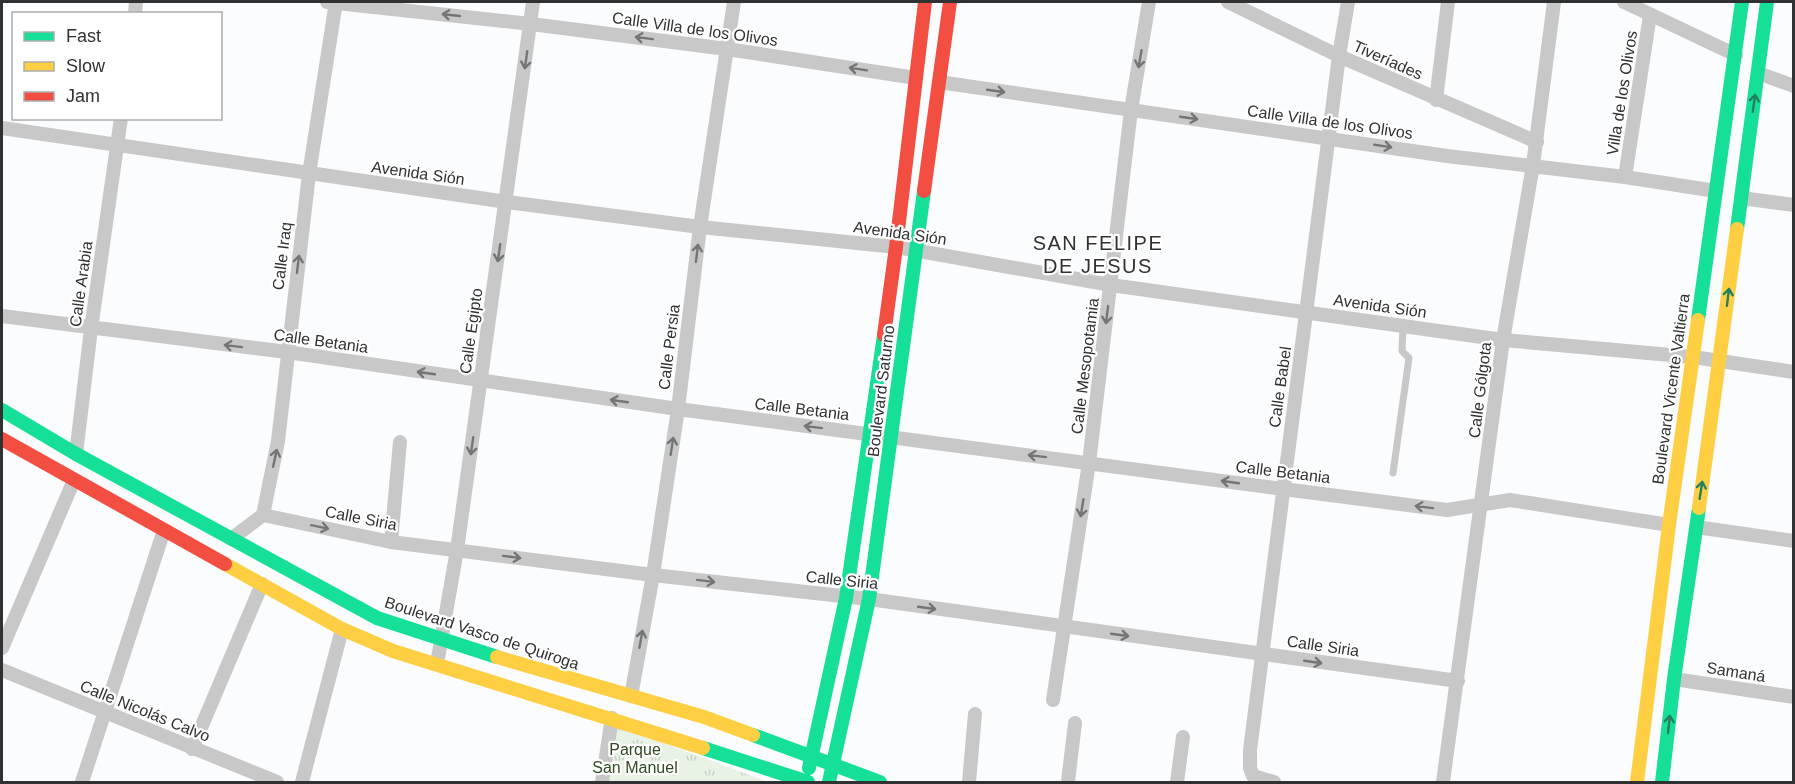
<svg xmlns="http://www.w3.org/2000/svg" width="1795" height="784" font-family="Arial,sans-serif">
<defs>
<pattern id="park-tufts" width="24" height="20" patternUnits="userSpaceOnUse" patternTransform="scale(1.5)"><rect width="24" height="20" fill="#e8f3e6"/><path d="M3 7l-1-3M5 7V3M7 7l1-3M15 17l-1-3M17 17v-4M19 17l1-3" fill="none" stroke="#c7d1c6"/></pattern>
</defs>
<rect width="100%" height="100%" fill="#fafcfe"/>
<path fill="url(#park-tufts)" d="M616,725l152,57h-162z"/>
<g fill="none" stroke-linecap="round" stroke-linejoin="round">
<path stroke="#c9c8c8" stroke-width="7" d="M1393,473l16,-115 -7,-7 1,-25"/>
<g stroke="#c9c8c8" stroke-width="14">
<path d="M327,2l204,22 196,25 189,29"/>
<path d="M1228,2l111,54 198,86"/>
<path d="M1624,2l112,53"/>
<path d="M135,14l1,-12"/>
<path d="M1758,73l36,13"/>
<path d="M939,82l508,74 178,21 91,14"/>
<path d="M1436,100l12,-98"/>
<path d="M2,128l505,74 193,25 196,20 215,38 392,55 190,17 101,15"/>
<path d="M1625,177l25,-162"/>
<path d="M1741,198l53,7"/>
<path d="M2,316l285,36 391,57 605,80 164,21 63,-10 159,25"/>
<path d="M76,454l15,-125 30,-211"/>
<path d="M263,515l15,-74 31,-267 27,-172"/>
<path d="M1696,527l98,14"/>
<path d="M231,539l32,-24 128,27 262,33 216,24 589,82"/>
<path d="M391,542l9,-100"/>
<path d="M2,648l72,-168"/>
<path d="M437,664l20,-114 76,-548"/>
<path d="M2,670l275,112"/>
<path d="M1674,679l120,18"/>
<path d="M631,696l22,-121 25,-166 22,-182 34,-225"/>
<path d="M1053,700l36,-237 42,-353 18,-108"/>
<path d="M192,749l70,-165"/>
<path d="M82,782l82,-252"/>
<path d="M302,782l40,-153"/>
<path d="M602,782l10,-64"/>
<path d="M969,782l6,-68"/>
<path d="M1068,782l7,-59"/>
<path d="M1177,782l6,-45"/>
<path d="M1274,782l-21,-6 -3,-8v-18l89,-694 9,-54"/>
<path d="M1443,782l60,-442 30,-175 21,-163"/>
</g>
<g stroke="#16e098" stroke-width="14">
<path d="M1737,229l30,-227"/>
<path d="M1698,320l44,-318"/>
<path d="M2,410l74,44 301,164 120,39"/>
<path d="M753,735l127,47"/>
<path d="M703,748l105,34"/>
<path d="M809,768l37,-170 38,-263"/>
<path d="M829,782l40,-183 55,-408"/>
<path d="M1662,782l12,-103 25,-171"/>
</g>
<g stroke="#ffcf43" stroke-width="14">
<path d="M1699,508l38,-279"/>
<path d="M225,564l117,65 51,22 310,97"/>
<path d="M497,657l207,60 49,18"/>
<path d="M1637,782l32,-257 29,-205"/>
</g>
<g stroke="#f24e42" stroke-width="14">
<path d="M924,191l26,-189"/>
<path d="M884,335l12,-88 29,-245"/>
<path d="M2,439l223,125"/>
</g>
</g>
<defs><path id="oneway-shaft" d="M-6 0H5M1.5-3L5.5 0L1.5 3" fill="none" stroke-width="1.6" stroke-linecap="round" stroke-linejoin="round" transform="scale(1.5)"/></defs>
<g stroke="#747576">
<use href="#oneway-shaft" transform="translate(451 15) rotate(-174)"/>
<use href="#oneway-shaft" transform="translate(644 38) rotate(-173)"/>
<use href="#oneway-shaft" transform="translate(1140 59) rotate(100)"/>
<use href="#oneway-shaft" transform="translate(526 60) rotate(98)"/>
<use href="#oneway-shaft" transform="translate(858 69) rotate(-171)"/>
<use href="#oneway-shaft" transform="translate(996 91) rotate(8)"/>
<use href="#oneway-shaft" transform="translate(1189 118) rotate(8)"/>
<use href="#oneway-shaft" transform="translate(1383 146) rotate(9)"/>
<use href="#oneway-shaft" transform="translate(499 253) rotate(98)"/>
<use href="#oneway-shaft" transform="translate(697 253) rotate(-83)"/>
<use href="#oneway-shaft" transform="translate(298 264) rotate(-83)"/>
<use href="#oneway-shaft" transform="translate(1107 315) rotate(97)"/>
<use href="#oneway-shaft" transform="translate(233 346) rotate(-173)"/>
<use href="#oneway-shaft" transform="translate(426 373) rotate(-172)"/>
<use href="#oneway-shaft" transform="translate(619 401) rotate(-172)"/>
<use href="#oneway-shaft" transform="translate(813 427) rotate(-173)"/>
<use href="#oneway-shaft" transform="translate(472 446) rotate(98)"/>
<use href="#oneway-shaft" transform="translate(672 446) rotate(-81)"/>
<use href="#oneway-shaft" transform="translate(1037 456) rotate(-173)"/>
<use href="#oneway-shaft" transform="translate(275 458) rotate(-78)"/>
<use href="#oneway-shaft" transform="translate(1230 482) rotate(-172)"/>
<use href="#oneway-shaft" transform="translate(1424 507) rotate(-173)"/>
<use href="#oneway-shaft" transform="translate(1082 508) rotate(99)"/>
<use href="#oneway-shaft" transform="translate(320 527) rotate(12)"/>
<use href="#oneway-shaft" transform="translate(512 557) rotate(7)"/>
<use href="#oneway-shaft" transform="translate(706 581) rotate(7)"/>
<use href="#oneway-shaft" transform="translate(927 608) rotate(8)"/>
<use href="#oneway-shaft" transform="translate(1120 635) rotate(8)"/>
<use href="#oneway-shaft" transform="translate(641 639) rotate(-80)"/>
<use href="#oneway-shaft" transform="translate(1313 662) rotate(8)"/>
</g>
<g stroke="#248060">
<use href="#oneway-shaft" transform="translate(1754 103) rotate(-82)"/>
<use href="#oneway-shaft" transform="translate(1728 297) rotate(-83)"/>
<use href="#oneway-shaft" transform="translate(1701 490) rotate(-81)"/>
<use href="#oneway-shaft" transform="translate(1669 724) rotate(-84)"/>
</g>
<g text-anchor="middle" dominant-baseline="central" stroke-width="4.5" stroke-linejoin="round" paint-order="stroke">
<g font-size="16" fill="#2f3133" stroke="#fff">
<text transform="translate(695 29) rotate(8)">Calle Villa de los Olivos</text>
<text transform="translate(1388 60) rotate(24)">Tiveríades</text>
<text transform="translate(1622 93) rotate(-81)">Villa de los Olivos</text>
<text transform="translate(1330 122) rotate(8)">Calle Villa de los Olivos</text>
<text transform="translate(418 173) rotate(8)">Avenida Sión</text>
<text transform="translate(900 233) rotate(8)">Avenida Sión</text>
<text transform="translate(282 256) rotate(-83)">Calle Iraq</text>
<text transform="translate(81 284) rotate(-82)">Calle Arabia</text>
<text transform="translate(1380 306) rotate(8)">Avenida Sión</text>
<text transform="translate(471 331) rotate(-82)">Calle Egipto</text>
<text transform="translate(321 341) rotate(8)">Calle Betania</text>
<text transform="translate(669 347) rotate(-83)">Calle Persia</text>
<text transform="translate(1085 366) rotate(-83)">Calle Mesopotamia</text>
<text transform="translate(1280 387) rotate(-82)">Calle Babel</text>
<text transform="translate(1671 389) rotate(-82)">Boulevard Vicente Valtierra</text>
<text transform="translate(1480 390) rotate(-83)">Calle Gólgota</text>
<text transform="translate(881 391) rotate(-83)">Boulevard Saturno</text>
<text transform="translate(802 409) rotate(7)">Calle Betania</text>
<text transform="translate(1283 472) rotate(7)">Calle Betania</text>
<text transform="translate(361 518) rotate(11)">Calle Siria</text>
<text transform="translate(842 580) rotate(6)">Calle Siria</text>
<text transform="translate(482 633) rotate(18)">Boulevard Vasco de Quiroga</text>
<text transform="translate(1323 646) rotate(8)">Calle Siria</text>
<text transform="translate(1736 672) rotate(9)">Samaná</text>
<text transform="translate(145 711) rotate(22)">Calle Nicolás Calvo</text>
</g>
<g font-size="16" fill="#2f4b21" stroke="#fff">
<text x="635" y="749">Parque<tspan x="635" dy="18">San Manuel</tspan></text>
</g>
<g font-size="20" letter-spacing="1.5" fill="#2f3133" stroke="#fff">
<text x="1098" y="243">SAN FELIPE<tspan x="1098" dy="23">DE JESUS</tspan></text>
</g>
</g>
<rect width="1795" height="784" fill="none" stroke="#2f3133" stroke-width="6"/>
<rect x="12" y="12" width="210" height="108" fill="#ffffff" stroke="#acadad" stroke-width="1.5"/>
<rect x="24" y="32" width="30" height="9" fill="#16e098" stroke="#acadad" stroke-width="1.5"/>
<text x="66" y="42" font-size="18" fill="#2f3133">Fast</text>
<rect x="24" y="62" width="30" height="9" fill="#ffcf43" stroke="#acadad" stroke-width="1.5"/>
<text x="66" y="72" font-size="18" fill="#2f3133">Slow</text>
<rect x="24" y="92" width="30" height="9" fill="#f24e42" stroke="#acadad" stroke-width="1.5"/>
<text x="66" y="102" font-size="18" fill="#2f3133">Jam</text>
</svg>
